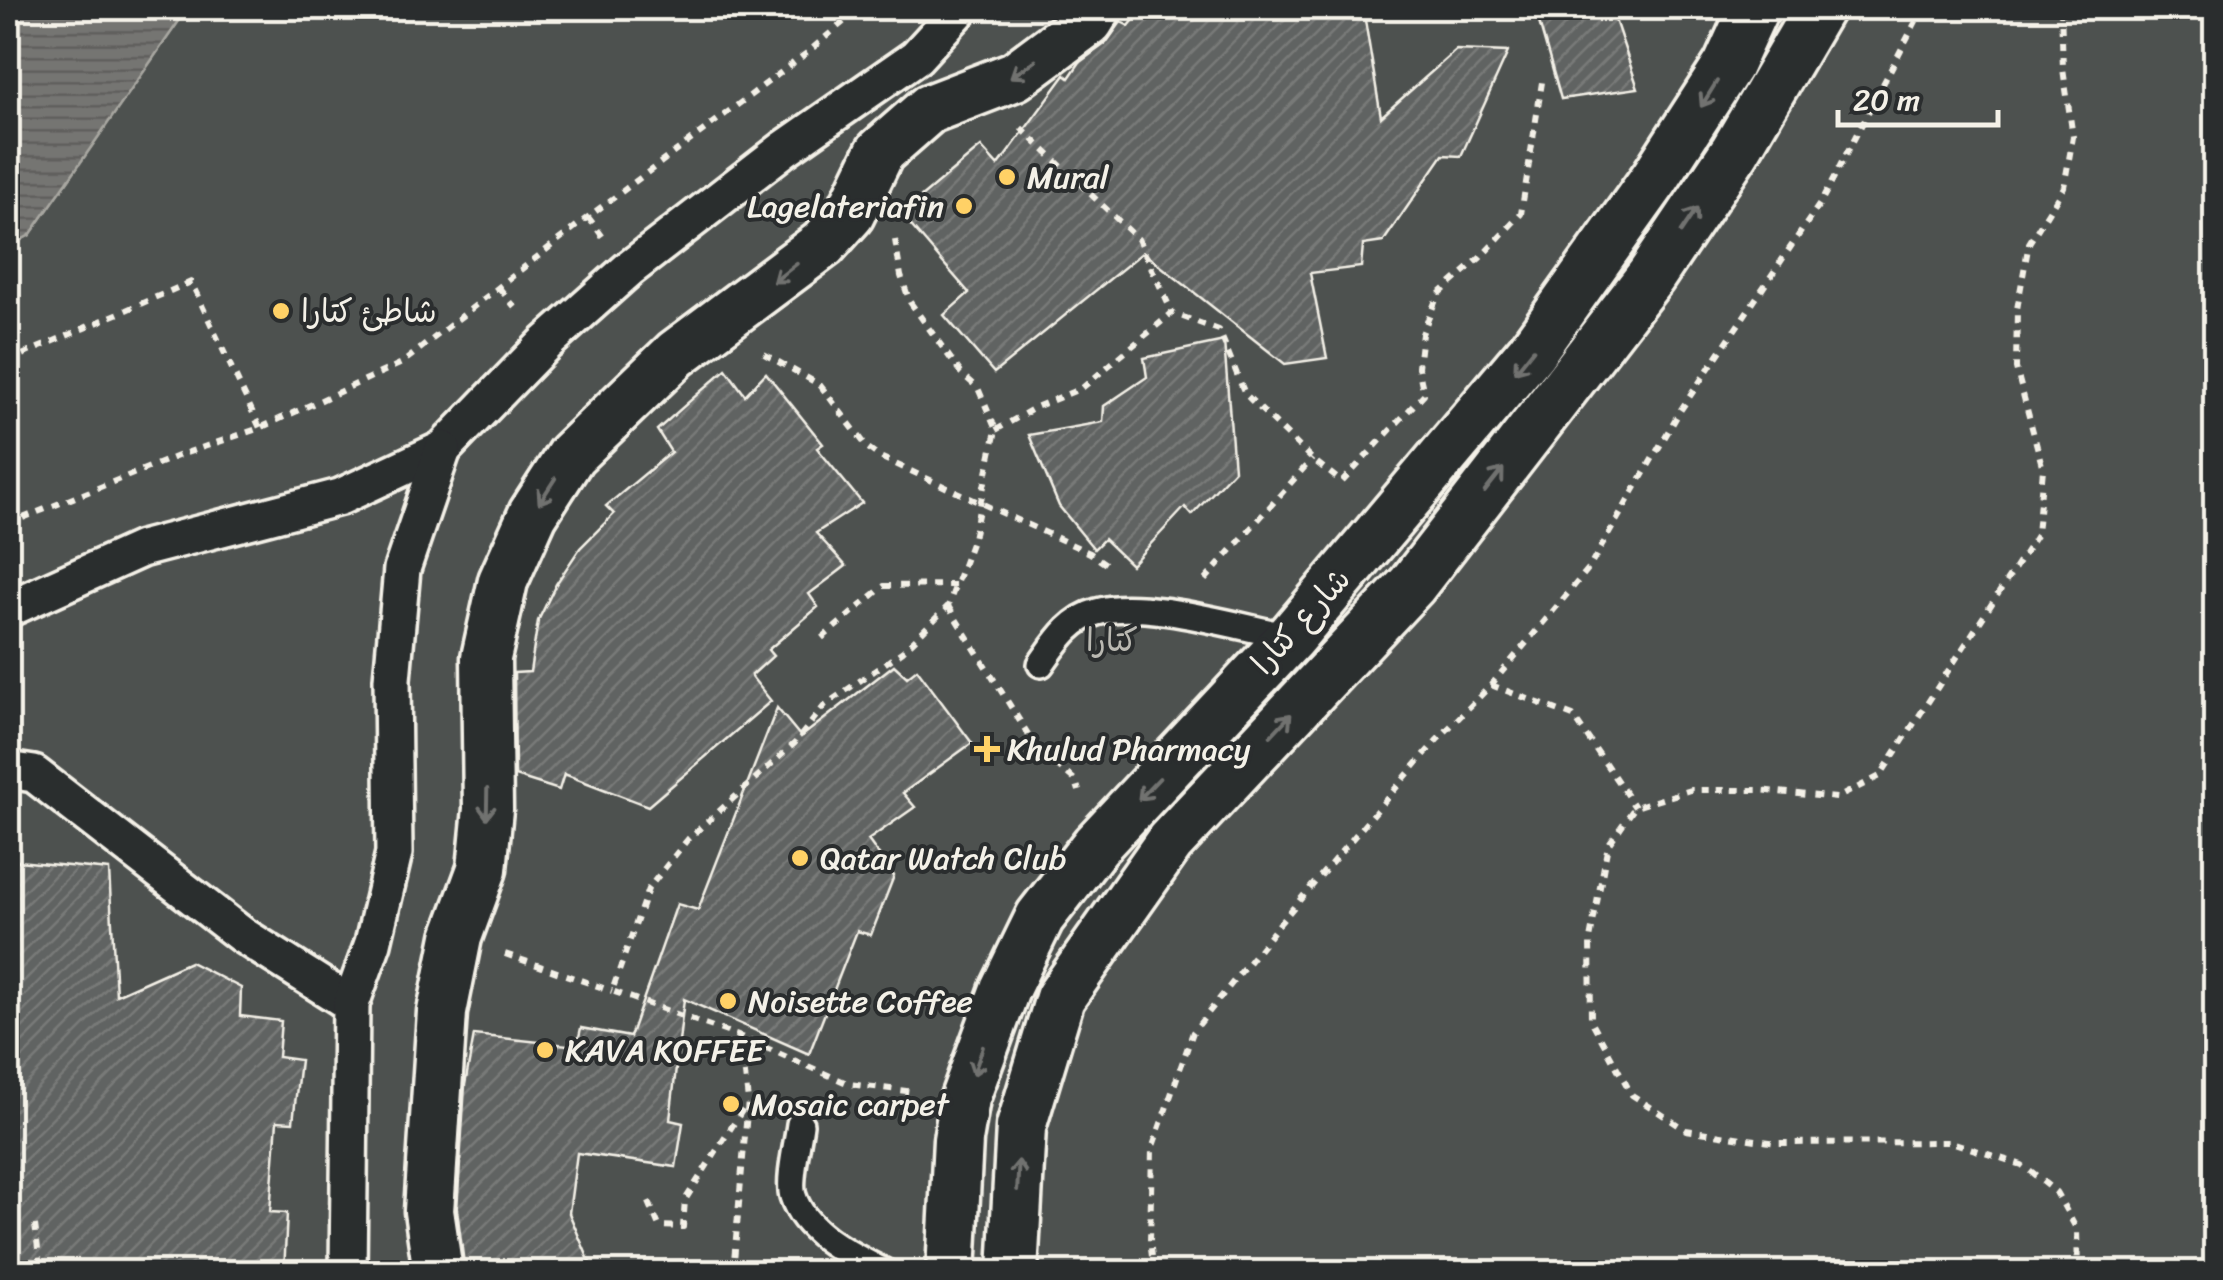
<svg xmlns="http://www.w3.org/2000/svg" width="2223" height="1280" font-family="Sriracha,'Playpen Sans Arabic',sans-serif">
<defs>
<pattern id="water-rules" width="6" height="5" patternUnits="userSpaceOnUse" patternTransform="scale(2.5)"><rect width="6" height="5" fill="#757572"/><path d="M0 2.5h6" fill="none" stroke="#5f5e5c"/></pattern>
<pattern id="building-hatch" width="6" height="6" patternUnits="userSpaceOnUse" patternTransform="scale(2.5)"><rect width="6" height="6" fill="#616362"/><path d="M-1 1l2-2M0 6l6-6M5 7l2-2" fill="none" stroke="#787a78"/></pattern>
</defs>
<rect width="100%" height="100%" fill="#363939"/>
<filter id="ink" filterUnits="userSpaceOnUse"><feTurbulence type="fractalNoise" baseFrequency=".01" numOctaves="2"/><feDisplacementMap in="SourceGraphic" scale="20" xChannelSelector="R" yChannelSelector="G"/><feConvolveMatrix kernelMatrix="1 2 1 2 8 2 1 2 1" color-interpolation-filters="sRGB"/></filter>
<g filter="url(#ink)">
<path fill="#4e514f" stroke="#a1a19c" stroke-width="2.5" d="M188,8h2027v1264h-2207v-1025l22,-12z"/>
<path fill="url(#water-rules)" stroke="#a8a7a1" stroke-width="2.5" d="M8,8h180l-158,227 -22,12z"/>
<g fill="url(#building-hatch)" stroke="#f4f1e8" stroke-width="2.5">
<path d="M1143,8h220l18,109 75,-67 52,2 -47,104 -18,-1 -60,87 -20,3 -2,22 -51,6 17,85 -42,6 -142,-112 -149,121 -50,-58 25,-22 -68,-79 80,-67 17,19 67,-91 4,3 11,-16 26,-19 15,-21 8,4z"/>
<path d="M1535,8h76l27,80 -77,11z"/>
<path d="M1224,341l10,129 -42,45 -7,-8 -54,58 -27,-26 -10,10 -35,-43 -30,-71 74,-13 1,-16 43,-29 -3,-19z"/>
<path d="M726,369l19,26 21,-22 57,71 -6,4 45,55 -46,30 30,33 -37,28 9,13 -50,43 5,6 -22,20 20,25 -123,105 -84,-32 -5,16 -44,-14 -1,-103 16,-1 8,-51 18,-37 24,-36 34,-34 -8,-8 65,-54 -14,-22z"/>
<path d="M894,665l13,12 10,-8 55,74 -69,50 12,14 -47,33 26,36 -23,59 -14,-4 -48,123 -125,-55 -14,121 13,3 -7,44 -99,-14 -8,60 25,59h-129l-8,-62 8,-125 9,-50 103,11 4,-18 49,9 47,-133 21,6 79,-202 24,29z"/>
<path d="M8,860l101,10 7,125 74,-33 51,26 -1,28 41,5 -3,36 22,3 -7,62 -16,-1 -7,91 17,1 -3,59h-276z"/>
</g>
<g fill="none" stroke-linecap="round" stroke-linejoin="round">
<g stroke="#f4f1e8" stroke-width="32">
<g id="service">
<path d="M1041,664c15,-21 29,-45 56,-52 45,-14 145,16 194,25"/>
<path d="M800,1124c-2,17 -12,57 -7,72 12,38 58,59 91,76"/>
</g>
</g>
<g stroke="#f4f1e8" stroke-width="42">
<g id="pedestrian">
<path d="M8,609l133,-60 199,-52 103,-48 102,-105 84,-75 155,-120 132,-92 45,-49"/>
<path d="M8,770l26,4 208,161 109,69"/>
<path d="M348,1272l3,-268 22,-61 21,-90 -2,-174 10,-110 41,-120"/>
</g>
</g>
<g stroke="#f4f1e8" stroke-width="55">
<g id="minor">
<path d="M438,1272l-9,-61 13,-199 15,-75 25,-68 6,-60 -2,-151 17,-77 30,-67 38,-59 105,-101 147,-110 27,-30 30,-62 49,-43 86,-33 74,-55 8,-13"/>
<path d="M951,1272l7,-132 7,-42 40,-109 35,-72 56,-72 195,-208 240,-285 124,-174 73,-113 26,-57"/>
<path d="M1013,1272l8,-145 39,-129 110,-156 242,-257 239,-309 84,-125 84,-143"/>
</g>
</g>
<g stroke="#f4f1e8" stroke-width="6" stroke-dasharray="8 8" stroke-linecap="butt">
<path d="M2061,8l2,61 10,68 -9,50 -35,56 -12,66 -1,59 27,101 -6,65 -157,242 -43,22 -78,-8h-68l-56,17 -27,38 -18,94 1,81 41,75 54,35 91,13 174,-1 71,23 34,27 21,38 1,42"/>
<path d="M1021,128l117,111 34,73"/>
<path d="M588,217l15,20"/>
<path d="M895,240l6,36 9,26 51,71 17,15 18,42 -23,108 -25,68 -45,45 -78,54 -30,38 -107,96 -40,50 -36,102 129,46 108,47 66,8"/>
<path d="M500,289l19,23"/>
<path d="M764,354l56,31 48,63 12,9 210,96 20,14"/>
<path d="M8,361l183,-79 69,146"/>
<path d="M996,430l40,-23 46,-19 90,-75 47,17 26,64 67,65 30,23 82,-88 -6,-27 4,-33 16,-39 42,-37 41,-44 22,-138"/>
<path d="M8,524l172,-69 80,-27 142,-65 186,-146 220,-165 52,-44"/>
<path d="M1205,580l107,-121"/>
<path d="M948,606l88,141 40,34 3,10"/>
<path d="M822,638l62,-52 72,-1"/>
<path d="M1491,685l82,31 62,91"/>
<path d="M505,954l107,37"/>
<path d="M649,1202l10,24 24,1 2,-27 60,-94"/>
<path d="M35,1225l6,47"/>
<path d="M733,1272l15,-171 -7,-62"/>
<path d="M1154,1272l-4,-31 2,-92 41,-117 88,-110 156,-182 54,-55 98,-117 91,-157 141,-209 102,-194"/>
</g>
<use href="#service" stroke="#2a2d2e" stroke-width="25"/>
<use href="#pedestrian" stroke="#2a2d2e" stroke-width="35"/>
<use href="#minor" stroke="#2a2d2e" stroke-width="48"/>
</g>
<defs><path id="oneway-shaft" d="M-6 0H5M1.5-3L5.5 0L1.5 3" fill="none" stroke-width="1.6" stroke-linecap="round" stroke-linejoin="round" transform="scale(2.5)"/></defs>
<g stroke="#71726f">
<use href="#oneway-shaft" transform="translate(1023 69) rotate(146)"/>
<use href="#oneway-shaft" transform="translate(1709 94) rotate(122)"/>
<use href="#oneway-shaft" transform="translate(1689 220) rotate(-56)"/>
<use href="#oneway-shaft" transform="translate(785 273) rotate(142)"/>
<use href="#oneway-shaft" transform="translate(1524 361) rotate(129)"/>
<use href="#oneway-shaft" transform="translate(1494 480) rotate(-52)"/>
<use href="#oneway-shaft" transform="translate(547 491) rotate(123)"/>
<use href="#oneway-shaft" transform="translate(1281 725) rotate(-47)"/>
<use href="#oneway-shaft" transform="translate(1149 789) rotate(134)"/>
<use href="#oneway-shaft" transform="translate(487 804) rotate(91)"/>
<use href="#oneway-shaft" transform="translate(978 1061) rotate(109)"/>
<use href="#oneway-shaft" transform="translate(1018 1175) rotate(-87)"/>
</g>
</g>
<g fill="#ffd166" stroke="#2a2d2e" stroke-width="4">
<circle cx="1007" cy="177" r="10"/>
<circle cx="964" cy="206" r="10"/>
<circle cx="281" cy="311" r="10"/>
<path d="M982 734h10v10h10v10h-10v10h-10v-10h-10v-10h10z"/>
<circle cx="800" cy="858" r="10"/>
<circle cx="728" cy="1001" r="10"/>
<circle cx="545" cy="1050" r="10"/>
<circle cx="731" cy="1104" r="10"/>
</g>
<g text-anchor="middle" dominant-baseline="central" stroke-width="8" stroke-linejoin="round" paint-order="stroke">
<g font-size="32" fill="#f4f1e8" stroke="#2a2d2e" text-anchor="start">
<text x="1027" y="177">Mural</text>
<text x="944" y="206" text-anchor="end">Lagelateriafin</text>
<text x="301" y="311">شاطئ كتارا</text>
<text x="1007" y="749">Khulud Pharmacy</text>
<text x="820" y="858">Qatar Watch Club</text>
<text x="748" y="1001">Noisette Coffee</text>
<text x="565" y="1050">KAVA KOFFEE</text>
<text x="751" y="1104">Mosaic carpet</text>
</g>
<g font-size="32" fill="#f4f1e8" stroke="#2a2d2e">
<text transform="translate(1301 621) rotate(-48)">شارع كتارا</text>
</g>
<g font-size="32" fill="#bab9b2" stroke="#2a2d2e">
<text x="1112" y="640">كتارا</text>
</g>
</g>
<rect width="2223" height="1280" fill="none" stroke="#2a2d2e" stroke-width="40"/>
<rect x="20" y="20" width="2183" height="1240" fill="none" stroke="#f4f1e8" stroke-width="4" filter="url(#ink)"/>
<path d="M1838 110v15h160v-15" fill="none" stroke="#f4f1e8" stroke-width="5"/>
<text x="1853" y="110" font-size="30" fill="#f4f1e8" stroke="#2a2d2e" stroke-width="8" paint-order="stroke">20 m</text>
</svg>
